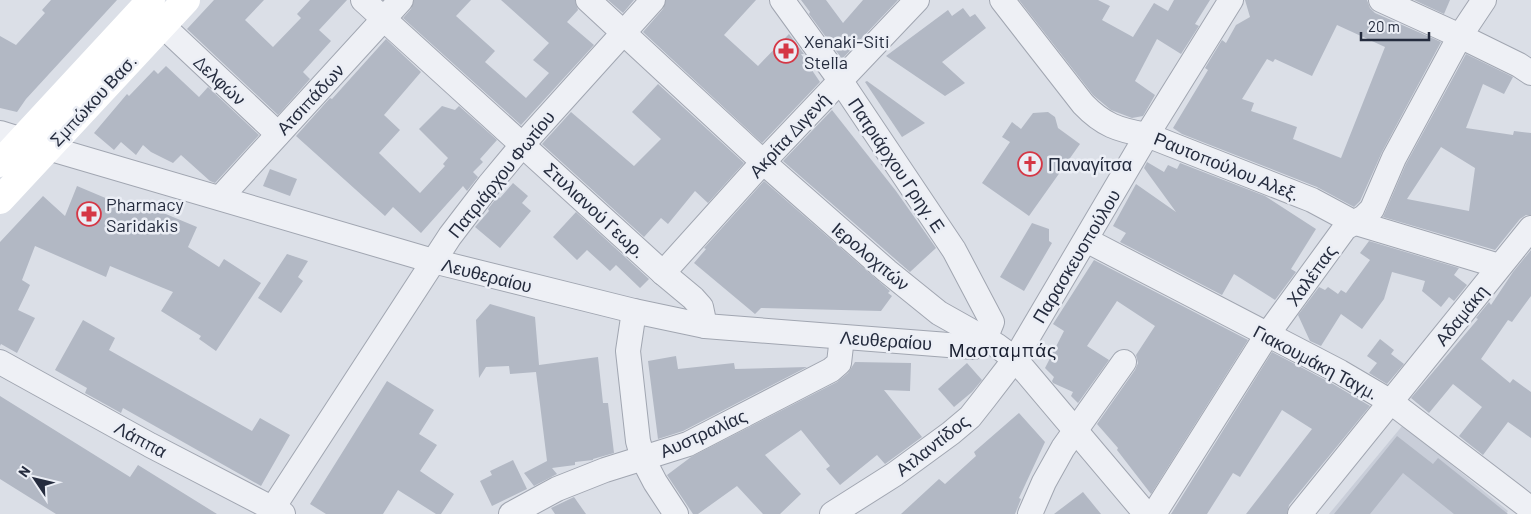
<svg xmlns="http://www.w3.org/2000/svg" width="1531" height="514" font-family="Barlow,sans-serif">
<rect width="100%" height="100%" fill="#dbdfe7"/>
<path fill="#c9ced9" d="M1403,425l105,86 -2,3h-177z"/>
<g fill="#b2b8c4" fill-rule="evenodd">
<path d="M51,0h66l-91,99 -9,13 -17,-4v-72l16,9 29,-32 -3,-3z"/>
<path d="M214,0h50l-19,20 28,27 28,-29 -4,-4 13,-14h37l-28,30 12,11 -28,31 7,7 -32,36 -91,-86z"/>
<path d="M414,0h57l-15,16 39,35 -10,11 41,36 23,-25 -16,-13 16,-17 -48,-43h74l3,10 -11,12 27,23 -73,80 -118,-107 8,-9z"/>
<path d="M608,0h26l-11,13z"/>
<path d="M666,0h90l-32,35 34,31 31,-32 15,20h-3l19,28 -58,61 -119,-111 20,-23z"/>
<path d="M801,0h25l17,23 20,-23h35l-56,59 -33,-45 1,-2z"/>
<path d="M1019,0h79l12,6 -8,14 31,17 21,-34 14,8 6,-11h36l-15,24 4,2 -18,28 -24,-15 -22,42 20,14 -12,21 -11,2 -21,-8 -18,-15z"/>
<path d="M1245,0h122l3,8 5,5 66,29 -59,110 -22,49 -6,6 -37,-20 -135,-53 -9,-6 35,-58 -3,-2 17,-28 4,3 10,-18 14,-8zM1337,25l48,22 -44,111 -48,-19 4,-12 -46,-16 3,-8 -12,-4 25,-40 6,3 2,-3 37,17z"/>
<path d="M1414,0h36l-6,14z"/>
<path d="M963,8l7,9 5,-3 11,14 -44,34 23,21 -20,13 -59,-40 62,-46 4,6z"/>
<path d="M386,39l35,33 -37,43 16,15 -21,23 41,40 25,-27 -2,-2 5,-6 -29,-29 23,-23 13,4 4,-4 38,34 -17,19 3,3 -10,10 5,5 -11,14 -4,-5 -42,47 -28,-26 -8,9 -89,-80 34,-38 2,1z"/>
<path d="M1466,54l47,23 -9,17 -21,-10 -17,44 47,7 1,-4 17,2v82h-5l-6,4 -25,31 -112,-33 23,-53zM1441,147l34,21 -6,43 -62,-12z"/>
<path d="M166,66l33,31 9,-10 51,48 -44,48 -5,-2 -29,-26 -8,8 -22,-11 -8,-7 -7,10 -15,-13 -7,8 -20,-17 33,-39 2,2 25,-26 4,4z"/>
<path d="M867,81l58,42 -23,14 -37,-55z"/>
<path d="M658,84l86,79 -36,40 -13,-12 -27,33 -7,-6 -17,19 -102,-93 29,-32 63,54 27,-27 -29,-27z"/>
<path d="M832,110l64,81 40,57 -26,24 -127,-111z"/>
<path d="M1048,112l7,5 3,11 22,16 -51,72 -47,-33 28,-41 -8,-5 10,-15 9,7 12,-16z"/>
<path d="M1147,162l17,10 4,-7 9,4 3,-6 85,33 51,33 -25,40 5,3 -21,28 -41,-26 -12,21 -102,-53 6,-9 -13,-7 23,-42 40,28 -32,-44z"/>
<path d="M270,169l27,10 -7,17 -27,-10z"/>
<path d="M764,181l126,110 -2,2 4,3 -11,15 -120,-3 -6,6 -61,-51 12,-14 -2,-1z"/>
<path d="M513,183l15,13 -6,7 9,8 -31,37 -25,-21 14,-16 -1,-2 10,-13 2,2z"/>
<path d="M77,186l57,24 3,-8 60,25 -9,20 31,20 5,-8 37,24 -45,68 -17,-12 2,-3 -40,-25 12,-19 -63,-26 -4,11 -71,-31 -13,34 8,5 -12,25 17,8 -18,35 -16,-9 -1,2v-104l43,-46 22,20z"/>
<path d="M576,212l73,67 -9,9 -24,-23 -6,6 -23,-21 -10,10 -24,-23z"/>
<path d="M1032,223l17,6v12l3,2 -28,48 -24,-14z"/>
<path d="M1369,241l90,27 -5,7 13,10 -13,16 -5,-4 -8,10 -19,-16 3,-10 -33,-9 -8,27 -22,30 -21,-15 -20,32 -11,-5 -12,-26 21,-28 6,3 3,-3 10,7 3,-4 5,3 24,-33 -10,-7z"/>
<path d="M1531,250v46l-19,26 -4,-2 -27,39 29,24 3,-4 18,13v46l-23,-16 -25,33 -24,-19 23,-29 -29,-23 -24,29 -18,-15 67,-79 -2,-1 13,-16 2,3 22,-33z"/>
<path d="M287,254l21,7 -10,16 5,4 -22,32 -23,-15z"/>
<path d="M1094,260l154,80 -97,154 -34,-44 1,-2 -21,-24 38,-54 3,-7 -2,-8 19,-29 -38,-25 -30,45 22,14 -31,43 -7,-7 2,-4 -20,-9 -1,-2 2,-4 -9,-9 19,-37 -11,-7z"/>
<path d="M490,304l45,13 4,48 59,-8 5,46h5l6,50 -21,6v1l-18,2v3l-23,3 5,6 -23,12 -10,-13 23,-12 -11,-89 -26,2 -1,-8 -23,1 -7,11 -3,-58z"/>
<path d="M83,320l32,18 -6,12 143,81 8,-13 30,17 -29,51 -138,-78 -2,5 -36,-20 2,-5 -32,-18z"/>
<path d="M1380,339l14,11 -3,4 13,10 -17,20 -18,-11 8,-10 -10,-7z"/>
<path d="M1272,352l61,32 37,22 -81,99 -2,9h-41l66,-85 -30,-19 -42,67 -7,-4 -26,41h-36z"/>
<path d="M676,356l2,13 56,-6 1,6 72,-2 -124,64 -25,8 -10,-78z"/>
<path d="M855,362l56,1 -1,28 -26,-1 38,47 -37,27 -8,-9 -37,30 -14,-16 4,-3 -29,-36 -36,25 36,39 -21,20h-17l-26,-28 -39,28h-5l-26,-39 24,-18 146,-75 11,-9z"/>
<path d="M967,363l15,17 -10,12 -18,15 -16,-18z"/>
<path d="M387,381l47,29 -15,24 18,11 -17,26 34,23 -13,20h-5l-38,-24 -15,24h-57l-16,-10z"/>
<path d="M0,396l130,81 8,-12 79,49h-161l-56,-35z"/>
<path d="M1019,413l26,29 -26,56 2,1 -6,15h-114l38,-35 6,5 31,-28 -2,-4z"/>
<path d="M1397,436l36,28 5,-6 70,56h-54l-51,-41 -33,41h-36z"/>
<path d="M513,460l14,29 -35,17 -12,-25 12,-6 -2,-4z"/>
<path d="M1083,492l18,22h-47z"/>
<path d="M574,497l12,17h-31l-4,-6z"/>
</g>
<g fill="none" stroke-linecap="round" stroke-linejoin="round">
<g stroke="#a1a6b1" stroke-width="26">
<g id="street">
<path d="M363,0l300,273 30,25 8,9 4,19"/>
<path d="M588,0l175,162 124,109 52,42 57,32 19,14 131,155"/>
<path d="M782,0l58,80 114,170 38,72 -7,17"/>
<path d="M1002,0l81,104c20,21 35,26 64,31l165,65 41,22 146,44"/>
<path d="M1381,0l79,36 59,29 12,8"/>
<path d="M162,25l116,109"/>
<path d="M0,133l48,15 385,113 201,50 71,15 269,21 11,-8"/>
<path d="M220,198l181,-198"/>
<path d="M1086,240l254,132 51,30 140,107"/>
<path d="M663,273l100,-111 154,-162"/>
<path d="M634,311l-6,40 10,90 5,18 12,23 21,32"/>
<path d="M0,362l150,83 133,69"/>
<path d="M269,514l181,-278 39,-51 34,-41 130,-144"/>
<path d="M511,514l46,-25 48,-19 83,-26 143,-74 8,-7 3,-26"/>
<path d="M832,514l63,-40 56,-41 19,-16 15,-19 30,-39 132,-224 84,-135"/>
<path d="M1030,514l14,-32 19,-34 61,-86"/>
<path d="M1154,514l113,-179 78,-107 19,-11 8,-8 22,-51 66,-122 24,-36"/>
<path d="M1300,514l231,-286"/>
</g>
</g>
<use href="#street" stroke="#eef0f5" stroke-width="24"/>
<g stroke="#fff" stroke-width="28">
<path d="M0,163l151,-163"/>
<path d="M0,200l186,-200"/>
</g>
</g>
<defs>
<g id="pharmacy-ring" transform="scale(1.25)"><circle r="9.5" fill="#ebeef5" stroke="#d53745" stroke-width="1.5"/><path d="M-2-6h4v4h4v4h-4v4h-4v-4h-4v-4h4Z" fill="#d53745"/></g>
<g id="church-ring" transform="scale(1.25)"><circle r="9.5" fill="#ebeef5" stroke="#d53745" stroke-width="1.5"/><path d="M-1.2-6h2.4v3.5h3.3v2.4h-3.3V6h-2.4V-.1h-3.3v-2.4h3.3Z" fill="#d53745"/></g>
</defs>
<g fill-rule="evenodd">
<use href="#pharmacy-ring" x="786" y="51"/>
<use href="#church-ring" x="1030" y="164"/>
<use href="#pharmacy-ring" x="89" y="214"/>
</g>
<g text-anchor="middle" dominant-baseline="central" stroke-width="5" stroke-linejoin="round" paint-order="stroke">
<g font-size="18" fill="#252c3e" stroke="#ebeef5" text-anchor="start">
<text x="804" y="41">Xenaki-Siti<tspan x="804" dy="21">Stella</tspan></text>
<text x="1048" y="164">Παναγίτσα</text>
<text x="106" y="204">Pharmacy<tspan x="106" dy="21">Saridakis</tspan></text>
</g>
<g font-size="18" fill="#252c3e" stroke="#ebeef5">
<text transform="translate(220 80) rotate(43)">Δελφών</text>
<text transform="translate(310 99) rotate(-47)">Ατσιπάδων</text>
<text transform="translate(93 100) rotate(-47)">Σμπώκου Βασ.</text>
<text transform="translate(789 135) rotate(-47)">Ακρίτα Διγενή</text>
<text transform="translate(897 165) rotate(56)">Πατριάρχου Γρηγ. Ε</text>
<text transform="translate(1227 166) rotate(22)">Ραυτοπούλου Αλεξ.</text>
<text transform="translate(501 174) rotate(-51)">Πατριάρχου Φωτίου</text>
<text transform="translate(595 210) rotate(43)">Στυλιανού Γεωρ.</text>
<text transform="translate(871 256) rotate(40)">Ιερολοχιτών</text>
<text transform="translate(1076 256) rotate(-59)">Παρασκευοπούλου</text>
<text transform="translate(487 275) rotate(14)">Λευθεραίου</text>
<text transform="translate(1311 275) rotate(-54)">Χαλέπας</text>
<text transform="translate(1461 315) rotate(-51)">Αδαμάκη</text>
<text transform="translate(886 340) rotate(4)">Λευθεραίου</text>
<text transform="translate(1316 362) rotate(28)">Γιακουμάκη Ταγμ.</text>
<text transform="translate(703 433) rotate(-24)">Αυστραλίας</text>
<text transform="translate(141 439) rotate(28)">Λάππα</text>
<text transform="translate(932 445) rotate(-38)">Ατλαντίδος</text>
</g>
<g font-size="19" letter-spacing="1" fill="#171d2e" stroke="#ebeef5">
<text x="1003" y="349">Μασταμπάς</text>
</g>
</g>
<g transform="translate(35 479) rotate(305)" stroke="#ebeef5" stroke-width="4" paint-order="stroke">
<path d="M0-4L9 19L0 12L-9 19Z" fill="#252c3e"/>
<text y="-8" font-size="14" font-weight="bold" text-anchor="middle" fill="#252c3e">N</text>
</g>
<path d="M1361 32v8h68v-8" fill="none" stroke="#252c3e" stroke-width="2.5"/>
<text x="1368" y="32" font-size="15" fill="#252c3e" stroke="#ebeef5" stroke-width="4" paint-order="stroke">20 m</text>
</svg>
